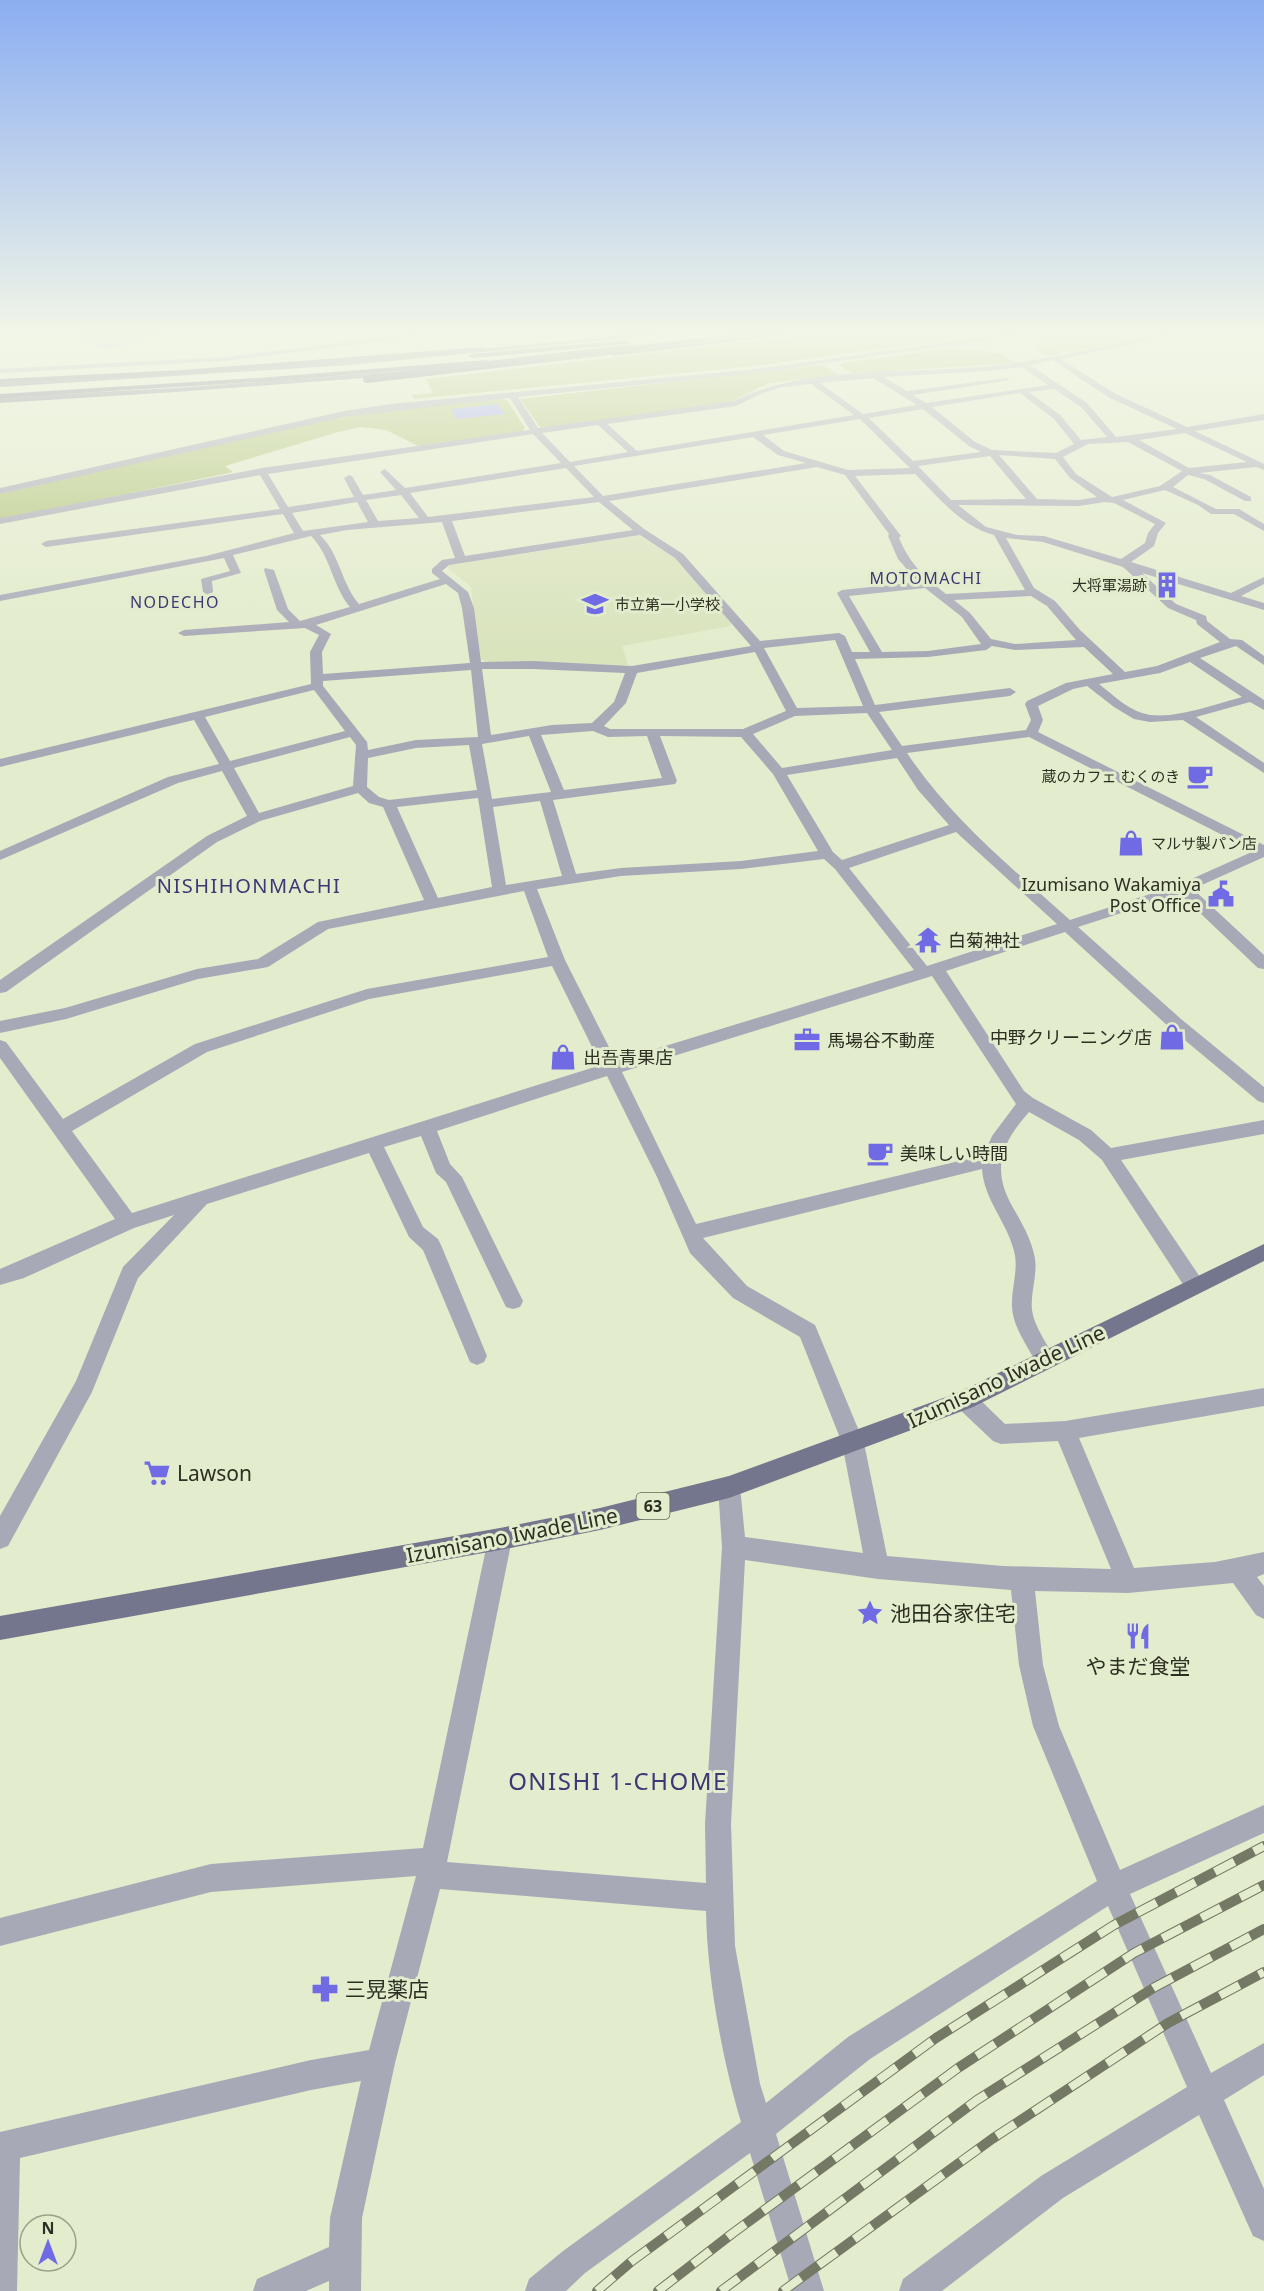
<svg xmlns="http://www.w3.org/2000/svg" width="1264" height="2291" font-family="'Noto Sans','Noto Sans JP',sans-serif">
<rect width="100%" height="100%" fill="#e3eccc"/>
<path fill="#d9e3bc" d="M638,536l34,19 60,67 -2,4 -108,20 6,19 -140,-3 -8,-3 -9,-72 -23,-19 1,-3z"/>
<g fill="#b3c57a">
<path d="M831,332h119l-6,8 -190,26 -340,33 -2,-4 21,-2 -7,-14z"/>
<path d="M1068,332h53l-9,2 15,7 -51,10h-15l1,2 -14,3 -15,-8 8,-12z"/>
<path d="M953,348l45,5 19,10 -161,10h-5l-12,-8 3,-2z"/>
<path d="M823,365l16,10 -70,8 -39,19 -180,26 -10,-1 -20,-28z"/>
<path d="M502,399l5,1 18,28 -3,4 -104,14 -32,-16 -25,-3 -23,5 -113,34 8,6 -4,1 -229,47v-26l302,-70 77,-12z"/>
</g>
<g fill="#a1a4fe">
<path d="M66,332h105l-63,17z"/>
<path d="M498,404l7,10 -48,5 -6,-10z"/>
</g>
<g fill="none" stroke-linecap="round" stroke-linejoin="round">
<g fill="#a8a9b7" fill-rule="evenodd">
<path d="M426,332h24l-224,29 -226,12v-4l226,-12z"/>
<path d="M1021,332h22l-286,41 -239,24 20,31 196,-27c73,-37 174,-26 255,-35 61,-6 122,-22 183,-34h16l-127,27 53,34 73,34 77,-13v6l-69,11 69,33v6l-8,-3 -57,6 11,2 41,22v4h-6l-41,-22 -16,-4 -15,12 43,22h23l25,15v7l-30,-17h-23l-13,-9 -33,-15 -42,10 43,23 -8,10 -4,13 -23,16 100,31 33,-16v7l-23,12 23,7v7l-122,-37 34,31 30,12 1,5 23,18 12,1 22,16v9l-28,-19 -36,12 64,42v10l-14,-8 -54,15 68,46v10l-81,-53 -33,2 -16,-3 -20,-12 -27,-21 -14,3 -35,17 5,14 -5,12 226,113v12l-71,32 71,66v14l-6,-1 -78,-74 -102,33 103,92 83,68v16l-6,-2 -89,-74 -104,-95 -119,39 78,120 9,7 58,32 20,18 153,-28v14l-143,26 81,120 3,6 -3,6 -7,2 -7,-2 -86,-132 -23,-20 -50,-28c-26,30 -38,54 -18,92 9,16 19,32 23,50 5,19 -4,37 -2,56 2,17 16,34 23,50l-3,6 -7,3 -7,-3c-9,-18 -25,-38 -26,-59 -1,-19 7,-37 2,-56 -7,-29 -30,-51 -32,-82l-279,69 44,48 68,39 49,118 23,113 116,10 108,3 -53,-128 -57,3 -8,-3 -36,-34 -3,-7 3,-7 8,-3 8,3 32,31 60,-3 199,-33v18l-185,32 55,130 81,-6 49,-10v22l-7,3 7,9v33l-8,-4 -23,-32 -105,10 -93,-2 8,74 16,61 61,144 144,-65v28l-134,61 81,179 53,-30v32l-40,25 40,89v52l-11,-5 -54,-121 -136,83 -121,93h-43l4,-12 138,-103 146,-89 -79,-181 -238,153 -94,75 48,157h-32l-42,-138 -165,120 -19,18h-41l4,-12 34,-28 178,-129c-19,-64 -34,-145 -35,-211l-266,-22 -45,174 -33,155 -1,73h-32v-10l-23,10h-53l4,-12 72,-32 1,-29 31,-137 -50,9 -291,68 -3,133h-17v-159l311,-72 58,-10 47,-174 -205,16 -211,54v-28l211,-54 212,-16 65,-309 4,-8 8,-3 8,3 4,8 -65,323 259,21 -1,-59 17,-277 -4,-60 3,-7 8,-4 8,4 3,7 5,50 118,16 -21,-110 -42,-106 -67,-39 -43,-45 -33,-76 -50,-101 -170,55 13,33 12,13 61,124 -3,6 -7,2 -7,-2 -60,-125 -10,-9 -15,-37 -37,11 39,80 15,12 3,6 46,111 -3,6 -7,3 -7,-3 -47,-112 -14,-13 -40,-84 -162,51 -69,74 -46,114 -84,154 -8,3v-33l76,-135 47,-114 51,-52 -40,13 -110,50 -24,7v-16l115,-50 -115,-161v-18l6,2 57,77 132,-75 172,-55 181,-32 -24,-66 -196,38 -60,38 -70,12 -132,40 -66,14v-12l65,-13 132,-39 61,-10 60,-37 106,-22 -41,-93 -14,-4 -11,-10 -98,28 -43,21 -211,150 -6,1v-13l207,-144 40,-20 -25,-45 -44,12 -178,77v-9l168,-74 51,-13 -25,-44 -194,47v-8l311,-75 -1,-32 9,-17 -14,-7 -121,8 -6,-3 6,-3 105,-8 -12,-12 -13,-40 1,-2 9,2 14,39 12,12 50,-14c-18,-21 -19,-51 -39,-71l-78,19 8,18 -29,8 1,11 -5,3 -5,-3 -2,-13 29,-8 -6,-13 -224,43v-6l206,-39 88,-23 -11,-19 -237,33 -5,-3 5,-3 234,-32 -20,-34 -260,49v-6l262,-50 268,-38 -20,-32 -166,19 -344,77v-6l344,-77 47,-7 366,-35zM1053,360l55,37 69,32 -61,8 -29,-34 -57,-38zM1022,367l26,18 -122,18 -13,-8 97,-15 -4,-2 -99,13 -24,-14 104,-6zM873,378l44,27 -54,9 -43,-31zM811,384l43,31 -217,36 -30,-27 129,-18 27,-13 19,-6zM1054,389l27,18 26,30 -26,3 -21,-25 -31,-23zM1020,393l34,26 20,25 -18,9 -64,-3 -17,-8 -43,-35zM923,409l46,37 12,6 -68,9 -44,-43zM860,419l50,49 -62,2 -64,-19 -21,-16zM598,425l30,27 -58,10 -28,-29zM1185,433l62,29 -58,6 -50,-28zM533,434l28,29 -156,25 -20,-19 -5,3 16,18 -33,5 -11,-19 -3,-1 -5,3 10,19 -66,10 -20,-33zM753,437l25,18 28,8 -203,33 -29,-30zM1128,442l54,29 -22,15 -48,11 -36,-23 -13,-17 25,-13zM999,455l56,4 15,19 27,19 -18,3 -42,-1zM990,456l36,43 -75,1 -33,-34zM817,467l28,8 44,59 -1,2 10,23 20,23 -76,8 -5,3 33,59h-18l-7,-16 -6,-3 -79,8 -77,-87 -39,-25 -35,-28zM566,468l28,29 -166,20 -18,-24zM915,474c23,23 47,53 79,61l31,55 -79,4c-22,-18 -35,-28 -47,-56l2,-2 -46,-60zM401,495l18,23 -41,3 -12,-21zM357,502l11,20 -65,9 -11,-18zM599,502l34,28 -168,26 -13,-35zM1105,502l9,1 41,21 -7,9 -3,10 -24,16 -77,-23 -27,-1 -31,-8 -28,-22 121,1zM442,522l13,36 -13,2 -10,9v4l8,6 -81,25c-18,-21 -19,-50 -39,-69l27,-5zM640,535l35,23 76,88 -119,20 -99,-5 -52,1 -7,-54 -6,-16 -26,-21 7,-6zM1006,538l37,4 80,25 45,41 28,12 1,4 23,18 -63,24 -32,6 -45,-42 -25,-29 -21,-13zM446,584l12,9 4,15 8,55 -147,11 -1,-22 9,-18 -15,-9zM925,588l37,29 19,27 -53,7 -46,1 -33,-56zM1031,596l16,10 29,34 -61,4 -24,-5 -21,-26 -16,-13zM835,640l28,66 -66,2 -33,-60zM992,646l23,4 69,-3 29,27 -47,9 -39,18 -2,3 6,16 -5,10 -124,16 -23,-34 131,-16 6,-4 -6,-4 -135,17 -20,-46 73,-2 58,-7zM755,652l31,59 -43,18h-133l-6,-3 22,-23 11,-30zM1190,662l52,35c-26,7 -74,25 -100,16 -16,-5 -30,-19 -43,-29l61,-11zM482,669h51l92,4 -11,29 -22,21 -40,2 -61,10zM471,670l7,67 -62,3 -48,10 -1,-8 -44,-56v-5zM314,690l31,41 -115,30 -25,-44zM867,713l25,37 -110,18 -29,-34 42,-18zM593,731l15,6 39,-1 15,42 -98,12 -23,-55zM529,736l22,56 -59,7 -10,-55zM660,736l81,1 32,37 45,77 -77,10 -120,7 -45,6 -23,-74 122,-16 2,-3zM350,737l6,8 -3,41 -94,27 -25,-45zM1029,737l225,114 -76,34 -108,35c-58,-52 -119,-101 -163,-167zM469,745l8,45 -88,10 -10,-3 -12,-10 1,-29 48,-10zM897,758l21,32 31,35 -107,35 -9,-8 -46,-77zM478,798l14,89 -54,11 -41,-91zM540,801l22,75 -56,9 -13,-78zM956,832l101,92 -130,42 -78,-98zM824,859l11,10 79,101 -298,91 -51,-101 -28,-71 84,-13 120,-7zM552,966l49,99 -469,148 -60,-82 135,-79 162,-53zM932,976l84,128 -24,32 -8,19 -288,69 -74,-152zM745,1560l133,19 133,11 8,75 14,61 64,155 -249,156 -82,66 -6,-19 -25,-138 -4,-122z"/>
</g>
<g fill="#74768d" fill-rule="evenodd">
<path d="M660,332h31l-342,33 -349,22v-4l349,-22z"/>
<path d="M785,332h25l-196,24 -4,-2 4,-2z"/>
<path d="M387,372l4,2 -1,2 -214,16 -176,11v-6l176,-9z"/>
<path d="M1264,1244v17l-291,146 -244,91 -129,32 -100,20 -500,90v-24l500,-88 100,-20 129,-32 228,-83z"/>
</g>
<g fill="#61637e" fill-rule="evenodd">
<path d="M639,332h30l-57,7 -4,-2z"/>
<path d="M752,332h26l-163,20 -4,-2 4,-2z"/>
<path d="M626,340l4,2 -1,2 -157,14 -4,-2 4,-2z"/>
<path d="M483,347l4,2 -1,2 -304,23 -182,9v-4l182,-9z"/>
<path d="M486,360l4,2 -1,2 -231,18 -258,16v-4l258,-16z"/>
</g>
<g stroke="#737964" stroke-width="10">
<g id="rail">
<path d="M597,2291l35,-30 304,-223 178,-113 150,-79"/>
<path d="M658,2291l75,-58 225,-165 176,-115 130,-68"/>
<path d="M721,2291l256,-191 178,-113 109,-58"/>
<path d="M783,2291l209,-152 176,-116 96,-51"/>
</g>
</g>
<use href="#rail" stroke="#e3eccc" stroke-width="8" stroke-dasharray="22" stroke-linecap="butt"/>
<path stroke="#61637e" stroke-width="8" d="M367,379l268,-31"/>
</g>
<linearGradient id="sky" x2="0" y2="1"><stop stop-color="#8baef1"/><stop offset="0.51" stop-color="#f2f6e8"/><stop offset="1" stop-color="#f2f6e8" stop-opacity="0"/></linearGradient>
<rect width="1264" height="653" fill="url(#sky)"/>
<defs>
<g id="building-bare" transform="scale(2.07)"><path d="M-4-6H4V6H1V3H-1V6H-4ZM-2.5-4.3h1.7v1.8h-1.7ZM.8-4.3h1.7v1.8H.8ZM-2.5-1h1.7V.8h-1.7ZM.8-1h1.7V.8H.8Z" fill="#706ae4" stroke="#e3eccc" stroke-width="2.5" paint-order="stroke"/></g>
<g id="school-bare" transform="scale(2.07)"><path d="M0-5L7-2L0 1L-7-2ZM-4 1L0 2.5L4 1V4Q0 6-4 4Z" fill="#706ae4" stroke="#e3eccc" stroke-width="2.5" paint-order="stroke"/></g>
<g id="cafe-bare" transform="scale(2.07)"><path d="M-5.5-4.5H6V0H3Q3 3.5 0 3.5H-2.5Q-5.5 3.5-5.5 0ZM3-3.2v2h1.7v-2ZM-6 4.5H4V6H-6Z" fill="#706ae4" stroke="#e3eccc" stroke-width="2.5" paint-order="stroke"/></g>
<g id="shop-bare" transform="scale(2.07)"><path d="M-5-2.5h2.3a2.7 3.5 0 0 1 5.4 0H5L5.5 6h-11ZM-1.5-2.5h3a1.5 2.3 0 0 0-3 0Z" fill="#706ae4" stroke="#e3eccc" stroke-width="2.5" paint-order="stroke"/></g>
<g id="civic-bare" transform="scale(2.07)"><path d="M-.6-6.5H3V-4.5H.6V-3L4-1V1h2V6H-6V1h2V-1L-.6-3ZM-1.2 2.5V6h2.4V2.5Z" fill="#706ae4" stroke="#e3eccc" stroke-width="2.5" paint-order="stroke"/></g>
<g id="temple-bare" transform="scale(2.07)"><path d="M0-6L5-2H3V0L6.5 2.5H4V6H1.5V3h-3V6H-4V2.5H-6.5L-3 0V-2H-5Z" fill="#706ae4" stroke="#e3eccc" stroke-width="2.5" paint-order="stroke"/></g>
<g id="office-bare" transform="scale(2.07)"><path d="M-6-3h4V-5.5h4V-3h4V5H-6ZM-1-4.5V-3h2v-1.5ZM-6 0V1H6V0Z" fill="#706ae4" stroke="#e3eccc" stroke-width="2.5" paint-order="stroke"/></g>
<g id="supermarket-bare" transform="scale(2.07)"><path d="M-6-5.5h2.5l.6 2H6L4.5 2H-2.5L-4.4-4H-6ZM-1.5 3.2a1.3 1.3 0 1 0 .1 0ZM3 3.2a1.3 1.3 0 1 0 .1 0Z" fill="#706ae4" stroke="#e3eccc" stroke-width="2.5" paint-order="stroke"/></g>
<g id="sight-bare" transform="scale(2.07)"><path d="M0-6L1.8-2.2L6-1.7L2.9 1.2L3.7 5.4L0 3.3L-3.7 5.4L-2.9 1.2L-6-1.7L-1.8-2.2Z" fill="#706ae4" stroke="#e3eccc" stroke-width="2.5" paint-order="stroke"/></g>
<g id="restaurant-bare" transform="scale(2.07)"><path d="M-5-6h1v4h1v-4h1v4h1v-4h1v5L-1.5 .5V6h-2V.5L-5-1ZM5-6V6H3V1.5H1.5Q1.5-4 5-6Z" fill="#706ae4" stroke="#e3eccc" stroke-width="2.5" paint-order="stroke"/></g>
<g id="pharmacy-bare" transform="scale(2.07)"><path d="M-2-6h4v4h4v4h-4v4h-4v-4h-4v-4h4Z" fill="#706ae4" stroke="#e3eccc" stroke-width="2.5" paint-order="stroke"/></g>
</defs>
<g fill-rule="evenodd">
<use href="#building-bare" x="1167" y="585"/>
<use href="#school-bare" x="595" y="604"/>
<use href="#cafe-bare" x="1200" y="776"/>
<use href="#shop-bare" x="1131" y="843"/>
<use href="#civic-bare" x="1221" y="894"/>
<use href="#temple-bare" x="928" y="940"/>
<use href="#shop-bare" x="1172" y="1037"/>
<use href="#office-bare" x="807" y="1040"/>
<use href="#shop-bare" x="563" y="1057"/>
<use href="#cafe-bare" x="880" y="1153"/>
<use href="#supermarket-bare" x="157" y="1473"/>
<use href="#sight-bare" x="870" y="1613"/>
<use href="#restaurant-bare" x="1138" y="1636"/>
<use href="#pharmacy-bare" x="325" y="1989"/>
</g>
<g text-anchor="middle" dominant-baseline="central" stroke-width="6" stroke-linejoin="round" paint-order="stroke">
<g font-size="15" fill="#2c3023" stroke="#e3eccc" text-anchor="end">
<text x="1147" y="585">大将軍湯跡</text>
<text x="615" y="604" text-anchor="start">市立第一小学校</text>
<text x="1180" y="776">蔵のカフェ むくのき</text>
<text x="1151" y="843" text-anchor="start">マルサ製パン店</text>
</g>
<g font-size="16" letter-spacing="1.5" fill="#3b3975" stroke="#e3eccc">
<text x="926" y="578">MOTOMACHI</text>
<text x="175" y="602">NODECHO</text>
</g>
<rect fill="#e3eccc" stroke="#636856" stroke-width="1.5" x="636.5" y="1493" width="33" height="26" rx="4.5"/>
<g font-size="16" font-weight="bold" fill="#2c3023">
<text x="653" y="1506">63</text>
</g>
<g font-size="18" fill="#2c3023" stroke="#e3eccc" text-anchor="start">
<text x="1201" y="884" text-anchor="end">Izumisano Wakamiya<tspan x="1201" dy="21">Post Office</tspan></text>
<text x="948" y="940">白菊神社</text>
<text x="1152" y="1037" text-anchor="end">中野クリーニング店</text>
<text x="827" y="1040">馬場谷不動産</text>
<text x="583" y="1057">出吾青果店</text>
<text x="900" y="1153">美味しい時間</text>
</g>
<g font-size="20" letter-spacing="1.5" fill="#3b3975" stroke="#e3eccc">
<text x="249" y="885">NISHIHONMACHI</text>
</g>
<g font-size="21" fill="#2c3023" stroke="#e3eccc">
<text transform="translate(1006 1376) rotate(-25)">Izumisano Iwade Line</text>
<text transform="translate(512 1535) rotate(-11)">Izumisano Iwade Line</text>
</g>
<g font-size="21" fill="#2c3023" stroke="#e3eccc" text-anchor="start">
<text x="177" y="1473">Lawson</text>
<text x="890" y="1613">池田谷家住宅</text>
<text x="1138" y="1666" text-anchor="middle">やまだ食堂</text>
<text x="345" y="1989">三晃薬店</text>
</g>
<g font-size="24" letter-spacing="1.5" fill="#3b3975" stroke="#e3eccc">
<text x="618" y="1780">ONISHI 1-CHOME</text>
</g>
</g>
<g transform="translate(48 2243)"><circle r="28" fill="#e3eccc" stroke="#9aa188" stroke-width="1.5"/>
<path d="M0-4.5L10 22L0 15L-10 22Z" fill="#706ae4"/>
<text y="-9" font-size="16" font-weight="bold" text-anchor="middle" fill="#2c3023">N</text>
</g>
</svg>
